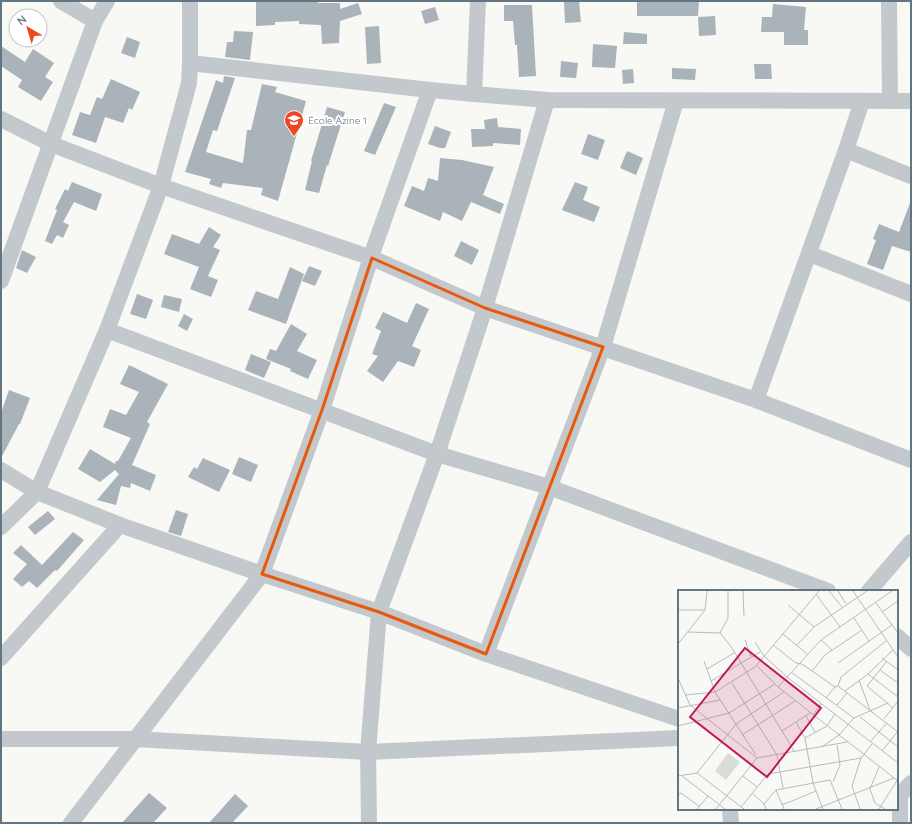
<svg xmlns="http://www.w3.org/2000/svg" width="912" height="824" font-family="Quicksand,sans-serif">
<rect width="100%" height="100%" fill="#f8f8f5"/>
<g fill="#aab3b9">
<path d="M256,1h62v2h22v6l18,-6 4,11 -22,7 -1,22 -17,1 -1,-19 -22,-1v-3l-24,1v3l-19,1z"/>
<path d="M564,1h15l2,21 -16,1z"/>
<path d="M637,1h62l-1,15h-61z"/>
<path d="M773,4l33,3 -2,23h4v15h-24v-13h-23l1,-15h10z"/>
<path d="M504,5h28l4,71 -17,1 -2,-32h-2l-2,-24h-9z"/>
<path d="M435,7l4,13 -14,4 -4,-13z"/>
<path d="M715,16l1,19 -17,1 -1,-19z"/>
<path d="M379,26l2,37 -14,1 -2,-37z"/>
<path d="M234,31l19,1 -3,28 -25,-3 2,-15h6z"/>
<path d="M624,32l23,2v10h-24z"/>
<path d="M127,37l13,5 -5,16 -14,-5z"/>
<path d="M593,44l24,2 -2,22 -23,-1z"/>
<path d="M1,46l24,16 8,-13 21,14 -9,14 8,5 -12,19 -23,-14 4,-7 -21,-14z"/>
<path d="M561,61l17,2 -2,15 -16,-1z"/>
<path d="M754,64h17l1,15h-17z"/>
<path d="M672,68l24,1 -1,11 -23,-1z"/>
<path d="M633,69l1,14 -11,1 -1,-14z"/>
<path d="M224,76l11,2 -18,53 -4,-1 -7,22 37,11 4,-33h4l11,-46 15,3 -2,5 31,9 -28,100 -17,-6 2,-7 -40,-5 -2,5 -12,-4 2,-5 -26,-7 31,-92 7,3z"/>
<path d="M111,79l29,13 -8,18 -3,-2 -6,15 -18,-6 -9,26 -24,-8 8,-23 10,3 7,-18 5,2z"/>
<path d="M384,103l12,4 -21,48 -11,-4z"/>
<path d="M327,107l18,5 -17,54 -1,-1 -8,28 -14,-3 7,-29h-1z"/>
<path d="M497,118l1,9 23,2 -1,16 -27,-2v3l-21,1 -1,-18h14l-1,-9z"/>
<path d="M435,126l16,6 -6,16h-5l-12,-4z"/>
<path d="M588,134l17,6 -7,20 -17,-6z"/>
<path d="M627,151l16,7 -7,17 -16,-7z"/>
<path d="M440,158l22,2 32,7 -11,28 21,9 -4,10 -29,-12 -9,19 -19,-9 -3,9 -36,-15 8,-20 12,5 4,-13 10,3z"/>
<path d="M72,182l30,12 -6,17 -22,-9 -11,20 6,3 -6,13 -6,-3 -5,9 -7,-3 12,-31 -2,-1 10,-20 3,2z"/>
<path d="M575,182l13,5 -5,13 17,7 -6,15 -32,-12z"/>
<path d="M910,203l1,49 -19,-6 -9,24 -16,-6 9,-24 -3,-1 6,-15 20,8z"/>
<path d="M209,227l12,8 -8,12 7,3 -12,26 10,4 -7,17 -21,-8 9,-22 -35,-13 8,-20 27,10z"/>
<path d="M461,241l18,9 -7,15 -18,-9z"/>
<path d="M22,250l14,7 -9,16 -11,-5z"/>
<path d="M309,266l13,5 -7,15 -13,-5z"/>
<path d="M290,267l14,7 -18,50 -38,-14 8,-19 22,8z"/>
<path d="M137,294l16,6 -7,19 -16,-5z"/>
<path d="M164,295l18,4 -3,13 -18,-5z"/>
<path d="M416,303l13,6 -17,37 9,4 -7,17 -16,-6 -15,21 -16,-11 11,-15 -6,-2 9,-23 -6,-3 8,-16 24,11z"/>
<path d="M184,314l9,5 -6,12 -9,-5z"/>
<path d="M291,324l16,10 -10,17 20,9 -9,19 -18,-8 1,-2 -25,-10 4,-10 6,2z"/>
<path d="M251,354l20,8 -7,16 -19,-8z"/>
<path d="M129,365l39,19 -21,38 3,2 -18,41 24,10 -6,16 -19,-8 -1,5 -9,-2 -5,19 -19,-5 22,-26 -4,-4 -15,12 -22,-13 12,-20 25,15 1,-3h2l13,-23 -28,-11 7,-18 16,6 13,-23 -19,-8z"/>
<path d="M9,390l21,8 -10,26h-1l-18,34v-45z"/>
<path d="M239,457l19,8 -7,17 -19,-8z"/>
<path d="M203,458l27,12 -11,22 -31,-15 6,-10 3,2z"/>
<path d="M176,510l12,4 -7,22 -13,-4z"/>
<path d="M48,511l7,8 -20,16 -7,-8z"/>
<path d="M73,532l11,8 -27,31 -2,-1 -18,18 -8,-7 -7,6 -9,-8 14,-15 -14,-11 8,-8 21,20z"/>
<path d="M149,793l18,15 -14,15h-31z"/>
<path d="M235,794l13,12 -16,17h-23z"/>
</g>
<g fill="none" stroke-linecap="round" stroke-linejoin="round">
<g stroke="#c3c8cc" stroke-width="16">
<path d="M61,1l34,20"/>
<path d="M478,1l-4,93 73,6 364,1"/>
<path d="M889,1l1,100"/>
<path d="M190,63l240,27"/>
<path d="M1,119l50,25 110,42 211,72 113,50 271,92 155,60"/>
<path d="M846,150l65,26"/>
<path d="M810,254l101,40"/>
<path d="M1,281l94,-260 12,-20"/>
<path d="M107,330l330,124 112,33 279,104"/>
<path d="M756,400l90,-250 16,-49"/>
<path d="M1,470l36,22 83,33 142,49 117,38 107,42 193,65"/>
<path d="M1,527l36,-35 70,-162 54,-144 28,-103 1,-20v-62"/>
<path d="M869,591l42,-49"/>
<path d="M897,636l14,13"/>
<path d="M486,654l117,-307 73,-246"/>
<path d="M1,658l119,-133"/>
<path d="M1,739h134l233,13 311,-14"/>
<path d="M730,809l1,14"/>
<path d="M71,823l191,-249 60,-164 53,-165 55,-155 44,4"/>
<path d="M369,823l-1,-71 11,-140 58,-158 48,-146 62,-208"/>
<path d="M900,823v-28l11,-12"/>
</g>
</g>
<path fill="none" stroke="#e8590c" stroke-width="3" stroke-linejoin="round" d="M372,258l113,50 118,39 -117,307 -107,-42 -117,-38 60,-164z"/>
<defs>
<g id="school-pin" transform="scale(1)"><path d="M0 17L-7.5 6A9.5 9.5 0 1 1 7.5 6Z" fill="#ec4622" stroke="#fff"/><path d="M0-5L7-2L0 1L-7-2ZM-4 1L0 2.5L4 1V4Q0 6-4 4Z" fill="#fff"/></g>
</defs>
<g fill-rule="evenodd">
<use href="#school-pin" x="294" y="120"/>
</g>
<g text-anchor="middle" dominant-baseline="central" stroke-width="4" stroke-linejoin="round" paint-order="stroke">
<g font-size="10" fill="#627582" stroke="#fff" text-anchor="start">
<text x="308" y="120">École Azine 1</text>
</g>
</g>
<g transform="translate(678 590)">
<rect width="220" height="220" fill="#f8f8f5"/>
<path d="M50,163l12,9 -14,18 -11,-9z" fill="#d8ded4"/>
<path fill="none" stroke="#b3bcc0" stroke-width="1" d="M50,1v27l-8,15 12,15 62,103M65,1l1,25M151,1l13,16M160,1l8,13M175,1l45,66M214,1l-71,49 -43,47 120,94M138,4l24,33M198,13l22,30M110,15l26,22M0,20h27M204,22l16,-11M176,28l15,23M10,42l32,1M105,44l24,20M67,50l6,16M143,50l11,10M77,52l9,14 23,21 111,86M0,54l27,-34 2,-19M95,55l23,18 6,1 33,23 3,-1 60,46M119,55l17,-18 53,-36M204,68l16,12M26,71l11,31 41,63M209,71l-20,25 26,22M160,73l54,-38M79,76l18,18M29,79l27,-16M202,80l18,13M134,81l13,-16 37,-25M113,82l63,46M190,84l30,23M0,88l12,27 67,53M181,90l11,30M33,91l49,-29M54,93l45,72 6,33M160,96l3,-9 45,-36M167,101l23,-17 25,-24M7,105l30,-3 40,-25 64,-76M148,108l9,-11M159,115l10,-12M0,118l42,-8M135,125l8,-11M128,126l9,16M182,127l38,30M206,129l14,-18M118,132l9,16 8,45 10,26M0,136l51,-13 46,-29 3,3M104,141l28,-18M64,145l53,-34M127,148l22,-12 8,-12M192,152l17,-19M145,156l16,-11 15,-17 34,-15M204,161l16,-20M201,177l-9,22 5,14 10,6M19,183l39,-49 48,-32M0,186l19,-3 47,36M4,186l43,33M65,186l14,11M155,192l7,-17 -3,-20M98,200l8,19M74,203l12,11M0,205l3,-2 19,14M104,215l34,-14M63,217l27,-33 93,-16 11,-14M19,219l11,-13M38,219l41,-51 90,-16M88,219l-2,-5 12,-14 54,-10 12,29M138,219l78,-31M182,219l-8,-23 9,-28M201,219l19,-30"/>
<path fill="#c2185b" fill-opacity="0.15" stroke="#c2185b" stroke-width="2" d="M67,58l76,60 -54,69 -77,-60z"/>
<rect width="220" height="220" fill="none" stroke="#627582" stroke-width="2"/>
</g>
<rect width="912" height="824" fill="none" stroke="#627582" stroke-width="4"/>
<g transform="translate(28 28) rotate(322)"><circle r="19" fill="#ffffff" stroke="#c0c8cd"/>
<path d="M0-3L7 15L0 10L-7 15Z" fill="#ec4622"/>
<text y="-6" font-size="11" font-weight="bold" text-anchor="middle" fill="#627582">N</text>
</g>
</svg>
